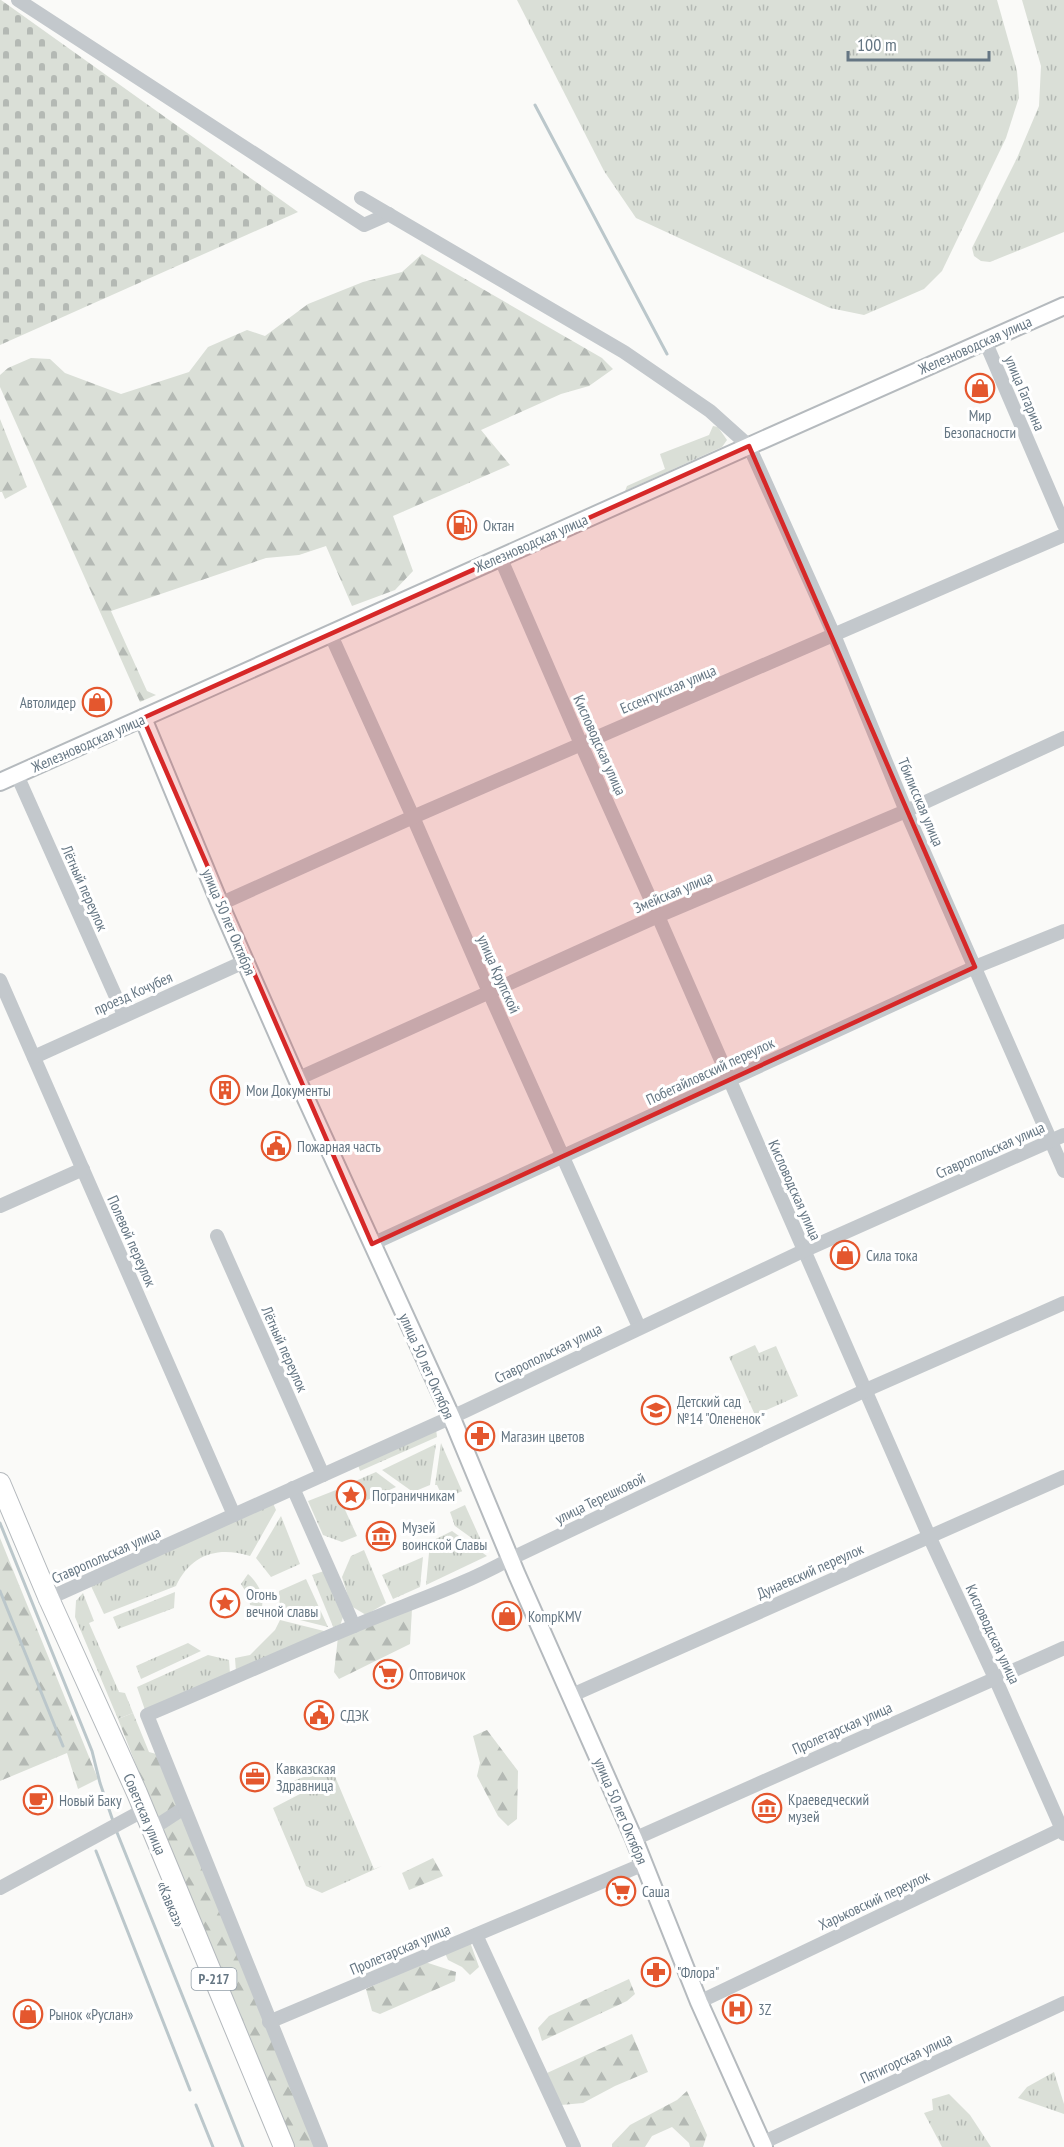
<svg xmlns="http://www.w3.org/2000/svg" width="1064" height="2147" font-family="'PT Sans Narrow',sans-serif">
<defs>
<pattern id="grass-tufts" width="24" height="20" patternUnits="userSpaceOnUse" patternTransform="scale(1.5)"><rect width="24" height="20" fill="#dadfd7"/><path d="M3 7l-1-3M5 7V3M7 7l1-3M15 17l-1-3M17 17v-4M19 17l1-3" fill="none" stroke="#b4b9b4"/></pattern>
<pattern id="forest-firs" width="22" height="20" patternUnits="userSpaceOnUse" patternTransform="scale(1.5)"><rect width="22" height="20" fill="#dadfd7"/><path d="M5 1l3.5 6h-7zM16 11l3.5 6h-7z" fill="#b4b9b4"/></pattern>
<pattern id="cemetery-stones" width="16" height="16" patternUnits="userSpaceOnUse" patternTransform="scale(1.5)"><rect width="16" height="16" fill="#dadfd7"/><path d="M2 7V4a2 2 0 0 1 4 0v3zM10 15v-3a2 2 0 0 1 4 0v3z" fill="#b4b9b4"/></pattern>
</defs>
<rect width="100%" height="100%" fill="#fafaf8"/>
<g fill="url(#grass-tufts)">
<path d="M517,0h480l20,71 2,26 -13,41 -64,133 -18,18 -60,26 -34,-7 -194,-90 -32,-47z"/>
<path d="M1022,0h42v232l-74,30 -9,-1 -7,-5 -2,-8 45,-90 22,-52 2,-40z"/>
<path d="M713,426l5,1 9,13 -5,7 -97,44 2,-5 38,-17 -5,-15 49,-19z"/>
<path d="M755,1345l4,8 17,-7 22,50 -43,19 -26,-58z"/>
<path d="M436,1429l1,8 -77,34 -2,-6z"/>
<path d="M441,1443l21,48 -18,9 -7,-15h-2z"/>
<path d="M436,1444l-6,41 -17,7 -31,-22z"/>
<path d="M376,1472l20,15 -44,20 -10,-20z"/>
<path d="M336,1490l21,46 -15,6 -19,-7 -15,-34z"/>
<path d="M273,1503l3,7 -26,46c-32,-10 -59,-2 -74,30l-72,28 -13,-28z"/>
<path d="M465,1505l19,42 -29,-21 -5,-14z"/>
<path d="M281,1516l19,48 -29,13 -15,-19z"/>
<path d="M452,1531l35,25 -61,29 4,-43z"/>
<path d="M364,1550l22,53 -20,12 -15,-9 -9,-29 9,-21z"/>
<path d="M423,1557l-3,30 -27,12 -11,-24z"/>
<path d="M327,1570l18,41 -5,15 -6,3 -22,-54z"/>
<path d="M248,1574c10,9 16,20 14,33l-12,-2 -1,-8 -8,-13z"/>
<path d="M306,1579l22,48 -48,-12 -1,-24z"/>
<path d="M175,1592l-1,16 -56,21 -5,-12z"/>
<path d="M83,1593l11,28 -5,2 30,69 6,1 8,20 -15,6 -43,-102 1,-16z"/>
<path d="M280,1620l48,12 -92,40 -1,-14 15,-3 25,-25z"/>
<path d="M188,1643l13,8 -60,28 -5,-13z"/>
<path d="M208,1655l21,5 1,14 -85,36 -8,-23z"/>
<path d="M331,1767l43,102 8,-3 -60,27 -16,-7 -33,-78 27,-14 -7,-13z"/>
<path d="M1054,2072l10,32v10l-46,-16 9,-11z"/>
<path d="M949,2094l21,21 21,32h-49l-18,-34 9,-3 -1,-11z"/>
</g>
<g fill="url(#forest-firs)">
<path d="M422,254l180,104 11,11 -24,17 -28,8 -80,36 29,35 -117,51 20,55 -18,19 -43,16 -26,-60 -27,9 -33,3 -155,53 36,80 9,4 -16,7 -140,-315v-12l8,-7 23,-10 19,1 15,14 56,21 68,-22 19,-25 39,-17 18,6 43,-32 55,-22 39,-10z"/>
<path d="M0,419l27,68 -22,12 -3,-7h-2z"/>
<path d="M0,1538l98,241 -20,10 -11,-36 -67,28z"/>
<path d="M412,1609l-2,35 -71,35 -5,-7 4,-35z"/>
<path d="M133,1713l16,39 11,3 156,392h-26l-110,-270 -62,-158z"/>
<path d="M487,1730l31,41 -1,48 -9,7 -10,-10 -21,-40 3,-13 -7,-27z"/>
<path d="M433,1858l10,18 -34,14 -7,-17z"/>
<path d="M470,1942l9,25 -9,8 -8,-8 -14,-7 -3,-7z"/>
<path d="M425,1962l31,10 -1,9 -75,33 -8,-3 -6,-22z"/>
<path d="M629,1979l6,15 -8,7 -85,40 -4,-13 11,-12z"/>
<path d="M632,2034l16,38 -33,14 -32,17 -22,2 -14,-32z"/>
<path d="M687,2091l20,44 -4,12h-13l-1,-4 -17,-16 -20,9 -7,11h-33v-3l18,-19 47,-25z"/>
</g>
<path fill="url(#cemetery-stones)" d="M0,0h1l297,212 -298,133z"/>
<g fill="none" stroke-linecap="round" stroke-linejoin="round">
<g stroke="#bbc7cb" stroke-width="3">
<path d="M535,105l132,249"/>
<path d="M0,1523l92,228 8,32 13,38"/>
<path d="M0,1591l63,155"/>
<path d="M116,1830l127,317"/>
<path d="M96,1851l94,239"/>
<path d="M196,2105l17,42"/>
</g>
<g stroke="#b5babe" stroke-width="20">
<g id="major">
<path d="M143,718l77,186 77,175 154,337 66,159 117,264 65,163 65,145"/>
<path d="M0,782l749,-336 315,-140"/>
</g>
</g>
<g stroke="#b4b9bd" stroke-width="22">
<path id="highway" d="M0,1483l49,116 88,194 147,354"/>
</g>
<g stroke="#c3c8cc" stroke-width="14">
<path d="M18,0l346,225 25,-11"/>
<path d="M361,198l263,154 86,59 39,35 85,189 72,176 158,360"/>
<path d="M985,341l79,184"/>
<path d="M500,557l81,187 77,172 271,620 66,142 69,156"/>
<path d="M330,633l83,184 76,175 150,335"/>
<path d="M17,775l107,240"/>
<path d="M220,904l193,-87 651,-282"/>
<path d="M0,980l234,535"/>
<path d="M34,1057l212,-96"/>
<path d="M297,1079l361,-163 248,-105 158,-73"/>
<path d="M0,1206l83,-37"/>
<path d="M217,1236l106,239"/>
<path d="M372,1244l603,-277 89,-36"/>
<path d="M293,1488l61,138"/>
<path d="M45,1600l420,-189 338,-160 261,-116"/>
<path d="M570,1696l494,-219"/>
<path d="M158,1825l26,-17"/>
<path d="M634,1839l430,-191"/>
<path d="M0,1888l144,-78"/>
<path d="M476,1935l98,212"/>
<path d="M699,2002l365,-174"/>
<path d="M269,2022l375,-158"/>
<path d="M762,2143l302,-140"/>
<path d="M321,2147l-174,-432c69,-29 137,-60 207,-89 52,-22 106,-39 156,-67l356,-169 198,-87"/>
</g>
<use href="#major" stroke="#fff" stroke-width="16"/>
<use href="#highway" stroke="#fff" stroke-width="20"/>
</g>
<path fill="#d62828" fill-opacity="0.2" stroke="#d62828" stroke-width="4.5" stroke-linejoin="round" d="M749,446l226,521 -603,277 -229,-526z"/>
<defs>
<g id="shop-ring" transform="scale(1.5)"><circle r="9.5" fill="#fff" stroke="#e4572e" stroke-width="1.5"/><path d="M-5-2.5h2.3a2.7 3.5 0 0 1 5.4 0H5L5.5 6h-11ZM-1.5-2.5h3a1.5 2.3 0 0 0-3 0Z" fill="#e4572e"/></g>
<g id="fuel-ring" transform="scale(1.5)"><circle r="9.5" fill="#fff" stroke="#e4572e" stroke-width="1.5"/><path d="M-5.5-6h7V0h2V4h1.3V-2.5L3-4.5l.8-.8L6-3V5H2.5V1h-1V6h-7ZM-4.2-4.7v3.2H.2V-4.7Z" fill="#e4572e"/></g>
<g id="building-ring" transform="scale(1.5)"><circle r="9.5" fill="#fff" stroke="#e4572e" stroke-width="1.5"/><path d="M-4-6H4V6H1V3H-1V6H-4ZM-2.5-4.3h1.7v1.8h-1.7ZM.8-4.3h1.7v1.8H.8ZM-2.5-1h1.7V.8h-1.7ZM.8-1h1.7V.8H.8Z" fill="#e4572e"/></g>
<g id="civic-ring" transform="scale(1.5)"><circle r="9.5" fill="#fff" stroke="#e4572e" stroke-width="1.5"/><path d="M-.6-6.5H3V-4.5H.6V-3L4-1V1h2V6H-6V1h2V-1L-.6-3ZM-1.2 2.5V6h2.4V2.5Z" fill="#e4572e"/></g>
<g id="school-ring" transform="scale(1.5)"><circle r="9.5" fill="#fff" stroke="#e4572e" stroke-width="1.5"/><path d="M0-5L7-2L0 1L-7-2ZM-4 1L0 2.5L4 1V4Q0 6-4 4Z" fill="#e4572e"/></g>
<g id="pharmacy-ring" transform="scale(1.5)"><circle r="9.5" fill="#fff" stroke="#e4572e" stroke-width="1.5"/><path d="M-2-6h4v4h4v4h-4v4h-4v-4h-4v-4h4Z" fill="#e4572e"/></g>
<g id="sight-ring" transform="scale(1.5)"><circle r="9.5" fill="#fff" stroke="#e4572e" stroke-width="1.5"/><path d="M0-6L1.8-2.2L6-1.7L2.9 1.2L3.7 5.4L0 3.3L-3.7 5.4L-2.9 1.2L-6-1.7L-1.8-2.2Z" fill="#e4572e"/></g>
<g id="museum-ring" transform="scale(1.5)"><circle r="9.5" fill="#fff" stroke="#e4572e" stroke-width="1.5"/><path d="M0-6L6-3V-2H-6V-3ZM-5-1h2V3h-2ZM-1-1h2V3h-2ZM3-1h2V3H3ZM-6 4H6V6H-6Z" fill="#e4572e"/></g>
<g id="supermarket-ring" transform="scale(1.5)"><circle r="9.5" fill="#fff" stroke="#e4572e" stroke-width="1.5"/><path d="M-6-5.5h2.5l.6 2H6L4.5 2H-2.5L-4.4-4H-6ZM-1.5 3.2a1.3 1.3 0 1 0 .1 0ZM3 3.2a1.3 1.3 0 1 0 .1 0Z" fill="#e4572e"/></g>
<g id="office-ring" transform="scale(1.5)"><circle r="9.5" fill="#fff" stroke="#e4572e" stroke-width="1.5"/><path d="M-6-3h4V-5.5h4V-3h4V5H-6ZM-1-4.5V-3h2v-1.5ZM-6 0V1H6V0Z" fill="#e4572e"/></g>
<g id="cafe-ring" transform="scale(1.5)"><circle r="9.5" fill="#fff" stroke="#e4572e" stroke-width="1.5"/><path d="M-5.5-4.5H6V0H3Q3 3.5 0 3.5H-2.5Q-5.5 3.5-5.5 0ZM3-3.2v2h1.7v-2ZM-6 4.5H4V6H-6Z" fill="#e4572e"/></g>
<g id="hospital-ring" transform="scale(1.5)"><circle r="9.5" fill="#fff" stroke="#e4572e" stroke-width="1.5"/><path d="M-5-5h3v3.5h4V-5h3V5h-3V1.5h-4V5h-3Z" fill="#e4572e"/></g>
</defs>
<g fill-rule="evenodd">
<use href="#shop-ring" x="980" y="388"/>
<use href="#fuel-ring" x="462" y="525"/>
<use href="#shop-ring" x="97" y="702"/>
<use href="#building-ring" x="225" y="1090"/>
<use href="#civic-ring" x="276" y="1146"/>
<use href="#shop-ring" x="845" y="1255"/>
<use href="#school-ring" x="656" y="1410"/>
<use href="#pharmacy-ring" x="480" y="1436"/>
<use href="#sight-ring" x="351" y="1495"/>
<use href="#museum-ring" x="381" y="1536"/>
<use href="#sight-ring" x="225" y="1603"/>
<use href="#shop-ring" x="507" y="1616"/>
<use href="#supermarket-ring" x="388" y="1674"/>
<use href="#civic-ring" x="319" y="1715"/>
<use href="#office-ring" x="255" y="1777"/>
<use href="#cafe-ring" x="38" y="1800"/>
<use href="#museum-ring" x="767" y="1808"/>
<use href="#supermarket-ring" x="621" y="1891"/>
<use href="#pharmacy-ring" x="656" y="1972"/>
<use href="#hospital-ring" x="737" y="2009"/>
<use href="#shop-ring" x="28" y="2014"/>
</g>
<g text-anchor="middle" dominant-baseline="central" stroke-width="6" stroke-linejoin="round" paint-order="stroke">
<rect fill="#fff" stroke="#939fa8" stroke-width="1.5" x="191.5" y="1968" width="45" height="22" rx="4.5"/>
<g font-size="14" font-weight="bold" fill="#657683">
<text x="214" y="1979">Р-217</text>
</g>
<g font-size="15" fill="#657683" stroke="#fff">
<text transform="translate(975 345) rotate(-24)">Железноводская улица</text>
<text transform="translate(1025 393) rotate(67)">улица Гагарина</text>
<text transform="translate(531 543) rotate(-24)">Железноводская улица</text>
<text transform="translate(668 689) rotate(-23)">Ессентукская улица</text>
<text transform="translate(88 743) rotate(-24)">Железноводская улица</text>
<text transform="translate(600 745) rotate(66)">Кисловодская улица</text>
<text transform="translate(921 802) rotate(67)">Тбилисская улица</text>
<text transform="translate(85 888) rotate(66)">Лётный переулок</text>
<text transform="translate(673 892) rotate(-23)">Змейская улица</text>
<text transform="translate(229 922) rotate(67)">улица 50 лет Октября</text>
<text transform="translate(499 974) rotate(66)">улица Крупской</text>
<text transform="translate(133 993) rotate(-24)">проезд Кочубея</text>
<text transform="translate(710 1071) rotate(-25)">Побегайловский переулок</text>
<text transform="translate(990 1150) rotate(-24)">Ставропольская улица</text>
<text transform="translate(795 1190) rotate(66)">Кисловодская улица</text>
<text transform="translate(132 1241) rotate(66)">Полевой переулок</text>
<text transform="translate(285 1349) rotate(66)">Лётный переулок</text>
<text transform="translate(548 1353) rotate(-26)">Ставропольская улица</text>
<text transform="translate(427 1366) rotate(66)">улица 50 лет Октября</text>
<text transform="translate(600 1498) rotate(-26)">улица Терешковой</text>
<text transform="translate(106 1555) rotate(-24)">Ставропольская улица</text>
<text transform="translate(810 1571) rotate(-24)">Дунаевский переулок</text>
<text transform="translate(993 1634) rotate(65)">Кисловодская улица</text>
<text transform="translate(842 1728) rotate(-24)">Пролетарская улица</text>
<text transform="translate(621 1811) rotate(67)">улица 50 лет Октября</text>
<text transform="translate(145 1814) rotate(67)">Советская улица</text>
<text transform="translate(874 1900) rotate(-25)">Харьковский переулок</text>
<text transform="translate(171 1904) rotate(67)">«Кавказ»</text>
<text transform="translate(400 1949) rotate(-23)">Пролетарская улица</text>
<text transform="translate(906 2058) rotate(-25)">Пятигорская улица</text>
</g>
<g font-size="15" fill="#657683" stroke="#fff" text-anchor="start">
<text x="980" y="415" text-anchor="middle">Мир<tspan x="980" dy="17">Безопасности</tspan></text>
<text x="483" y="525">Октан</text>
<text x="76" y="702" text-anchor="end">Автолидер</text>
<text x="246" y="1090">Мои Документы</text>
<text x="297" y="1146">Пожарная часть</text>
<text x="866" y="1255">Сила тока</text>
<text x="677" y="1401">Детский сад<tspan x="677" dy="17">№14 "Олененок"</tspan></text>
<text x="501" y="1436">Магазин цветов</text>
<text x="372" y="1495">Пограничникам</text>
<text x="402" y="1527">Музей<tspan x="402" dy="17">воинской Славы</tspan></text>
<text x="246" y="1594">Огонь<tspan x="246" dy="17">вечной славы</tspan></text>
<text x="528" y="1616">KompKMV</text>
<text x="409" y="1674">Оптовичок</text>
<text x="340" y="1715">СДЭК</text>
<text x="276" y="1768">Кавказская<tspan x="276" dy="17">Здравница</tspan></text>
<text x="788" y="1799">Краеведческий<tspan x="788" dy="17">музей</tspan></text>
<text x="59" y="1800">Новый Баку</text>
<text x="642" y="1891">Саша</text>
<text x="677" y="1972">"Флора"</text>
<text x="758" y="2009">3Z</text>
<text x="49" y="2014">Рынок «Руслан»</text>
</g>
</g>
<path d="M848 51v9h141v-9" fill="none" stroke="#657683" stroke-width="3"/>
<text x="857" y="51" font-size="18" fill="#657683" stroke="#ffffff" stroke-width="4.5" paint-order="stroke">100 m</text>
</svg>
